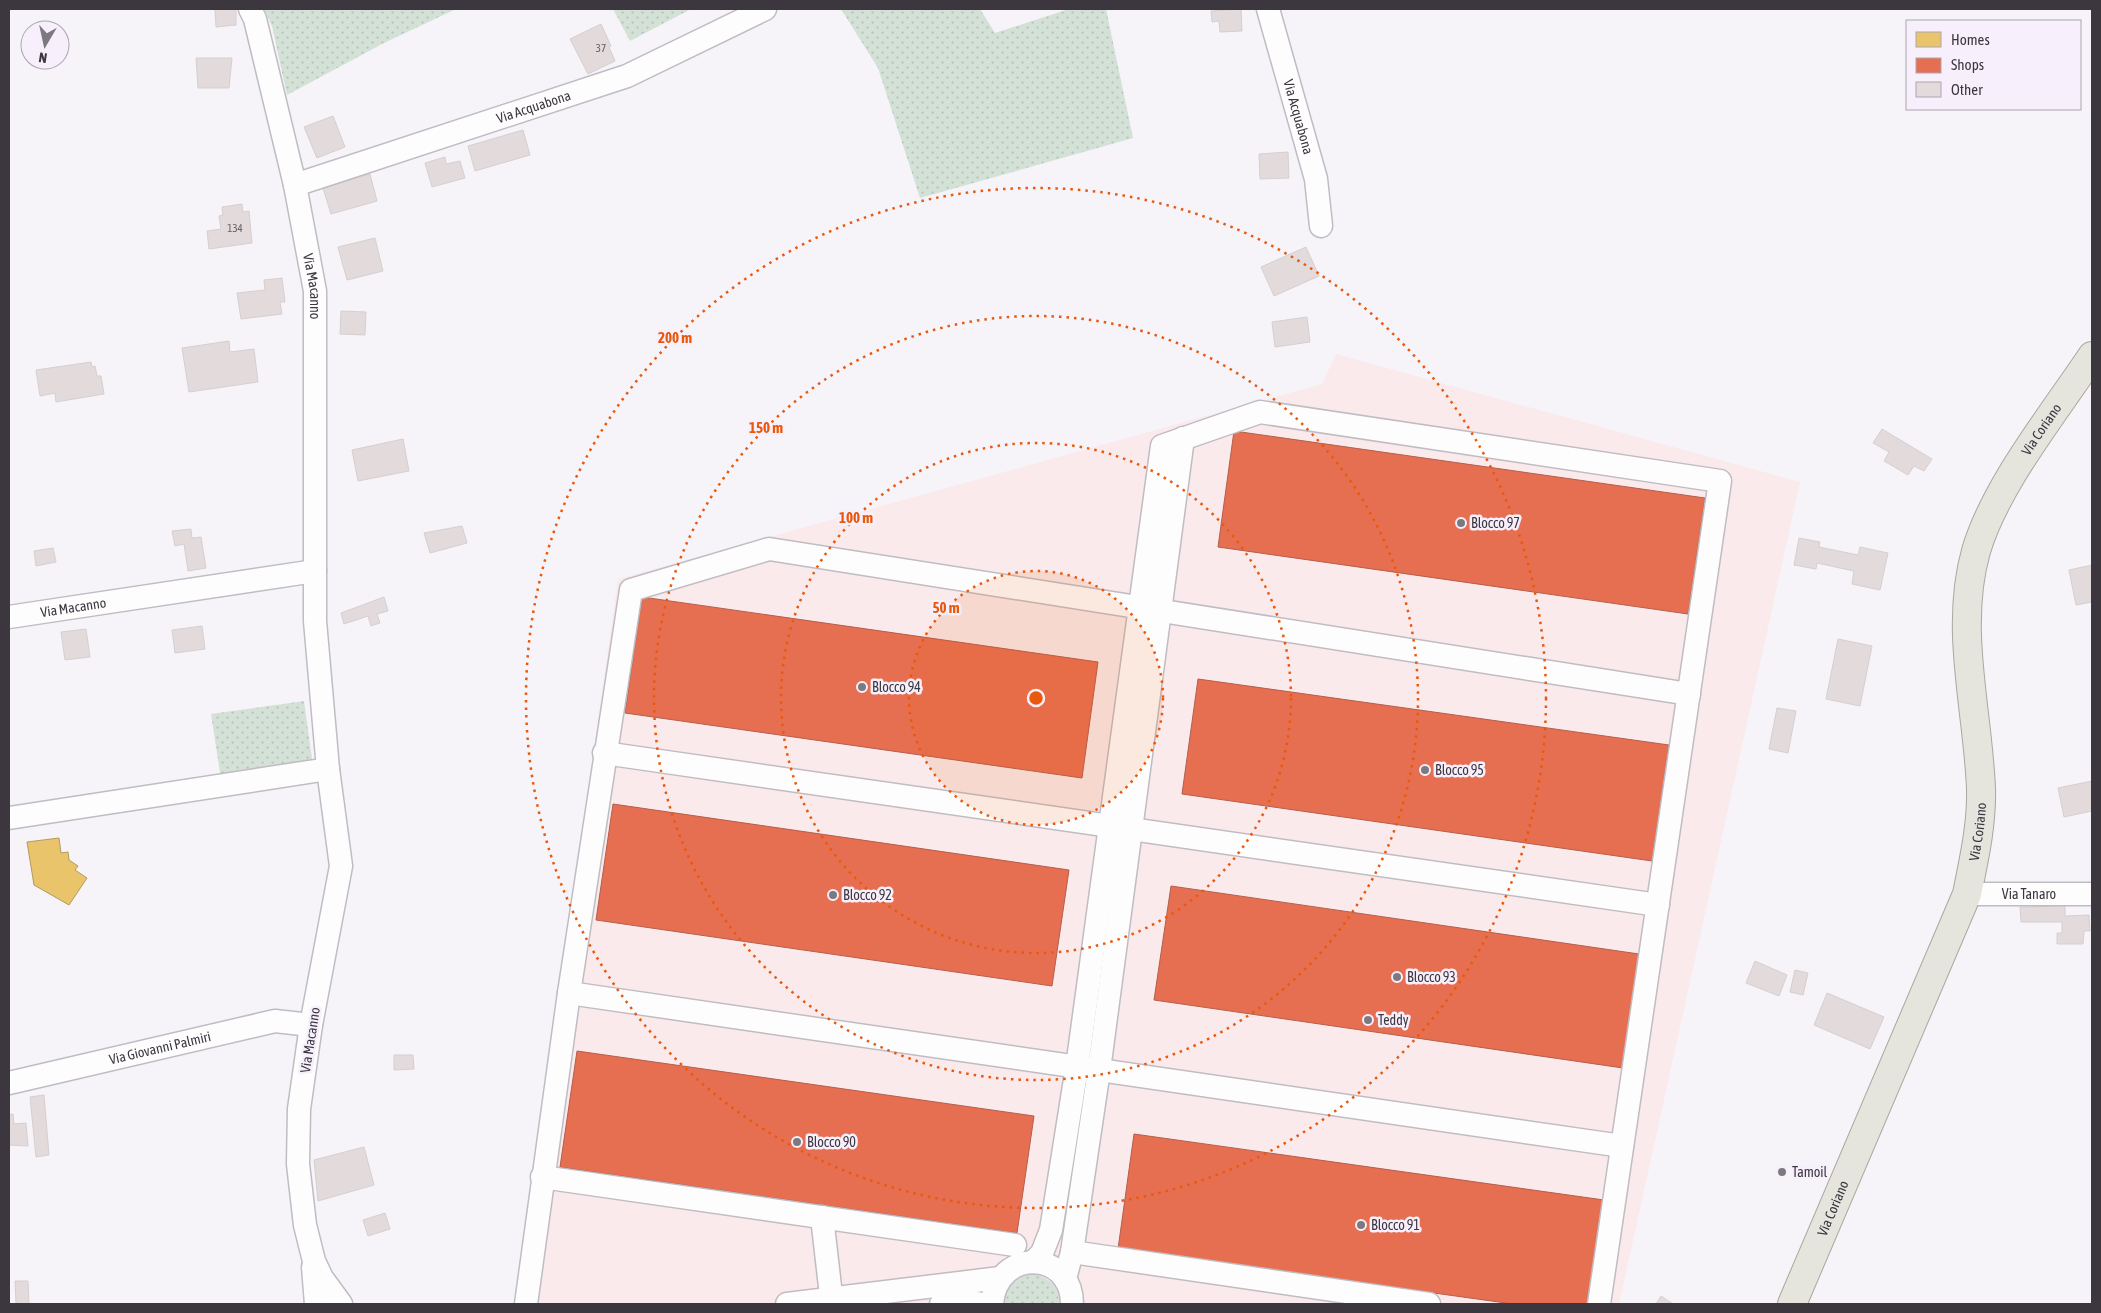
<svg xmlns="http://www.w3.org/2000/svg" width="2101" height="1313" font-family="'Asap Condensed',sans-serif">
<defs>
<pattern id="grass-dots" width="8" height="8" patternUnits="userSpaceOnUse" patternTransform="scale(1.25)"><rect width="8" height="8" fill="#d4e1d7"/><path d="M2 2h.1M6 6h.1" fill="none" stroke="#b7c2ba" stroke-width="1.8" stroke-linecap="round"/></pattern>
</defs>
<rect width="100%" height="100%" fill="#f6f3f9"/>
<path fill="#faeaeb" d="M1336,354l464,128 -181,822h-1103l102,-725 704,-195z"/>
<g fill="url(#grass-dots)">
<path d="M264,9h192l-72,34 -97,52 -15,-69z"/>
<path d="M613,9h78l-61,32z"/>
<path d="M841,9h139l15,24 74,-24h37l27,129 -213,60 -42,-130z"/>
<path d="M304,701l9,65 -92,13 -10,-65z"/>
<path d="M1034,1274c16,4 25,13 25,30h-54c-1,-18 12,-28 29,-30z"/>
</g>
<path fill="#e9c46a" stroke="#b59a5d" d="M59,838l2,15 7,-1 1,8 9,6 -3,4 12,8 -18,27 -35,-20 -7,-43z"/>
<g fill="#e76f51" stroke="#b45e4c">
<path d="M1234,431l471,67 -17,116 -470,-67z"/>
<path d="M642,597l456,65 -16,116 -457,-65z"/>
<path d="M1198,679l471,66 -17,116 -470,-67z"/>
<path d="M613,804l456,66 -17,116 -456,-66z"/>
<path d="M1171,886l468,68 -16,114 -469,-68z"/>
<path d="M577,1051l457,65 -17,117 -457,-66z"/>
<path d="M1134,1134l470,66 -15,104h-76l-395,-55z"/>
</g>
<g fill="#e2dadb" stroke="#d6cfd0">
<path d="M215,9h21v16l-20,2z"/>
<path d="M1241,9l1,22 -22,1 -1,-11 -7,1 -1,-11z"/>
<path d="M601,24l10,22 -2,1 6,14 -27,13 -18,-35z"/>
<path d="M196,58h36l-3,30h-31z"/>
<path d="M333,116l12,31 -28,11 -13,-31z"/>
<path d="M523,130l7,25 -55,16 -7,-25z"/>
<path d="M1288,152l1,26 -29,1 -1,-25z"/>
<path d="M445,157l1,7 14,-3 5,17 -33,9 -7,-24z"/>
<path d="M370,174l7,27 -46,13 -8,-26z"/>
<path d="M242,204l1,8 6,-1 3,32 -43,6 -2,-18 14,-2 -2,-13 4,-1 -1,-8z"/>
<path d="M375,238l8,33 -36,9 -9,-33z"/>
<path d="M1306,247l13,29 -45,20 -13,-29z"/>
<path d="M282,278l3,24h-5l2,12 -41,5 -4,-26 28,-3 -1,-10z"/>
<path d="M341,311l25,1 -1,23 -25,-1z"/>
<path d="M1307,317l3,25 -35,5 -3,-25z"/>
<path d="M229,341l1,11 24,-3 4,33 -69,10 -7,-44z"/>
<path d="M91,362l1,5 3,-1 2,10h4l3,18 -48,8 -1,-9 -15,3 -4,-26z"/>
<path d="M1882,429l50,30 -8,12 -10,-5 -6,9 -24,-14 5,-9 -16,-9z"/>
<path d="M403,439l6,32 -51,10 -6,-31z"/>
<path d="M462,526l5,17 -37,10 -6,-20z"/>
<path d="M191,529l1,9 9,-1 5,31 -18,3 -4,-27 -9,2 -3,-15z"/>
<path d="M1799,538l21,4 -1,5 39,8 2,-8 28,6 -8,37 -28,-6 2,-13 -37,-8 -1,6 -22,-4z"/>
<path d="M53,548l3,14 -20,4 -2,-15z"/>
<path d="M2092,565v37l-16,3 -7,-35z"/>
<path d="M384,597l4,14 -11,3 3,9 -9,3 -3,-10 -24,8 -3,-11z"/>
<path d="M202,626l3,23 -30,4 -3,-23z"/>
<path d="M86,629l4,28 -25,3 -4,-28z"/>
<path d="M1838,639l34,7 -12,60 -34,-7z"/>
<path d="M1777,708l19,3 -8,42 -19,-4z"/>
<path d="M2092,781v30l-28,6 -6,-29z"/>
<path d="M2065,906v10l24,-1 1,16h-6l-1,13h-26v-11h5v-11h-41l-1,-15z"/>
<path d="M1755,961l32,14 -8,21 -33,-13z"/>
<path d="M1795,970l13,3 -5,22 -13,-3z"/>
<path d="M1827,993l57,24 -14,32 -56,-24z"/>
<path d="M394,1055h19l1,14 -20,1z"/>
<path d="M44,1095l5,60 -13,2 -6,-60z"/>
<path d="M13,1114l1,10 12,-1 2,23 -19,-1v-30z"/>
<path d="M364,1147l10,38 -56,16 -4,-41z"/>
<path d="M385,1213l5,16 -22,7 -5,-16z"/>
<path d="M15,1281h13l1,23h-13z"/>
<path d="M1661,1296l12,8h-17z"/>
</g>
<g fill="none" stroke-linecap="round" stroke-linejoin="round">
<g stroke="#c0bcc3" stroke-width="25">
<g id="minor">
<path id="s1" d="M250,9l5,10 40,166 20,106v330l13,148 13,97 -30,159 -12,84 -1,55 7,61 9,36 8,17 19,26"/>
<path id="s2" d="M1268,9l48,170 5,47"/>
<path id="s3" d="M295,185l332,-109 138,-67"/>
<path id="s4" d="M9,617l306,-46"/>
<path d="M604,753l1054,152"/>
<path d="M9,818l319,-49"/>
<path id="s5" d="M1967,894h125"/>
<path d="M569,993l1053,153"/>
<path id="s6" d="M9,1083l266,-62 36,4"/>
<path d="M542,1177l473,68"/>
<path d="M822,1217l10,87"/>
<path d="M1072,1252l357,52"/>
<path d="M1033,1262l9,-9 9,-23 26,-163 85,-621 98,-34 460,69 -121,823"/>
<path d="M313,1267l3,37"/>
<path d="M1065,1279l7,-27 27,-182 84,-632"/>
<path d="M526,1304l43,-311 62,-403 138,-41 920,145"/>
<path d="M787,1304l213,-26"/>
<path d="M941,1304l23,-3 19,3"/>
<path d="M992,1304c4,-56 80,-55 80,0"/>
</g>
</g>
<g stroke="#aaa79e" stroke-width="30">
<g id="major">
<path id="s7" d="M1792,1304l175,-410c7,-35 15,-70 14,-105 -3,-79 -27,-160 -5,-238 19,-65 78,-138 116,-195"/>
</g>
</g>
<use href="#minor" stroke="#fefdfe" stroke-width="22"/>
<use href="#major" stroke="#e5e4dd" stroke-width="28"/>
</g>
<circle cx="1036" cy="698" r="127" fill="#e8590c" fill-opacity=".12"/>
<g fill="none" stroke="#e8590c" stroke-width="2.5" stroke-dasharray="2.5 5">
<circle cx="1036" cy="698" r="127"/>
<circle cx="1036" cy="698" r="255"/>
<circle cx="1036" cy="698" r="382"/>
<circle cx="1036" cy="698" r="510"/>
</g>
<g fill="#7d7980" stroke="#f7f0fc" stroke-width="2">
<circle cx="1461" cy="523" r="5"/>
<circle cx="862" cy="687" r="5"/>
<circle cx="1425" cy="770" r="5"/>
<circle cx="833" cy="895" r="5"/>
<circle cx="1397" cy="977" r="5"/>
<circle cx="1368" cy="1020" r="5"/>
<circle cx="797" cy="1142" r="5"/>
<circle cx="1782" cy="1172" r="5"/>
<circle cx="1361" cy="1225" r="5"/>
</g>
<g text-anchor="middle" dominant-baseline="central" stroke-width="5" stroke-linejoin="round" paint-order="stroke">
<g font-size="11" fill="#676268">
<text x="601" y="48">37</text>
<text x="235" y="228">134</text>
</g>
<g font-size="14" fill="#3c373f" stroke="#f7f0fc">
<text stroke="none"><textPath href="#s3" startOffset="251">Via Acquabona</textPath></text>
<text stroke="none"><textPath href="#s2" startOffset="112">Via Acquabona</textPath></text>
<text stroke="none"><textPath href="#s1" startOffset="285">Via Macanno</textPath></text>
<text stroke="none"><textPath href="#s7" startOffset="930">Via Coriano</textPath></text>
<text stroke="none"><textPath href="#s4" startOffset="65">Via Macanno</textPath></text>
<text stroke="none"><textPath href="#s7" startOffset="509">Via Coriano</textPath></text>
<text stroke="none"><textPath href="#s5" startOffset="62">Via Tanaro</textPath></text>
<text transform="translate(310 1040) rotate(-81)">Via Macanno</text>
<text stroke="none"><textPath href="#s6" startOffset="155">Via Giovanni Palmiri</textPath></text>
<text stroke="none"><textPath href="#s7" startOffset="104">Via Coriano</textPath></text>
</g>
<g font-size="14" fill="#3c373f" stroke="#f7f0fc" text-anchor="start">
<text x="1471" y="523">Blocco 97</text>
<text x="872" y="687">Blocco 94</text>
<text x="1435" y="770">Blocco 95</text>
<text x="843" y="895">Blocco 92</text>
<text x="1407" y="977">Blocco 93</text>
<text x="1378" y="1020">Teddy</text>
<text x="807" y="1142">Blocco 90</text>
<text x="1792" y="1172">Tamoil</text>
<text x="1371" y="1225">Blocco 91</text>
</g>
</g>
<circle cx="1036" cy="698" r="8" fill="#e8590c" stroke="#f7f0fc" stroke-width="2.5"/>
<g font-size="15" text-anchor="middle" font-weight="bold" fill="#e8590c" stroke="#f7f0fc" stroke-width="5" stroke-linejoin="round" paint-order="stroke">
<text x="675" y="343">200 m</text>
<text x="766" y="433">150 m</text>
<text x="856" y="523">100 m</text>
<text x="946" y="613">50 m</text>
</g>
<rect width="2101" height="1313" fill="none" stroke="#3c373f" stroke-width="20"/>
<rect x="1906" y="20" width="175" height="90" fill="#f7f0fc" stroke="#aca6b0"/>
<rect x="1916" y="32" width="25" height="15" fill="#e9c46a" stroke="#aca6b0"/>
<text x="1951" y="45" font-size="15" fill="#3c373f">Homes</text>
<rect x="1916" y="58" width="25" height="15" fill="#e76f51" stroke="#aca6b0"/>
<text x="1951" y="70" font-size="15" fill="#3c373f">Shops</text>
<rect x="1916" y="82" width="25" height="15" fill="#e2dadb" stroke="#aca6b0"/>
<text x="1951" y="95" font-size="15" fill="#3c373f">Other</text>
<g transform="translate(45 45) rotate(189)"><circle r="24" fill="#f7f0fc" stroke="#aca6b0"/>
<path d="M0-4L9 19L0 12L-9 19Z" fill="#7d7980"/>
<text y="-8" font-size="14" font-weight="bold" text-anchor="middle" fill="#3c373f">N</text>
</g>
</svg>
